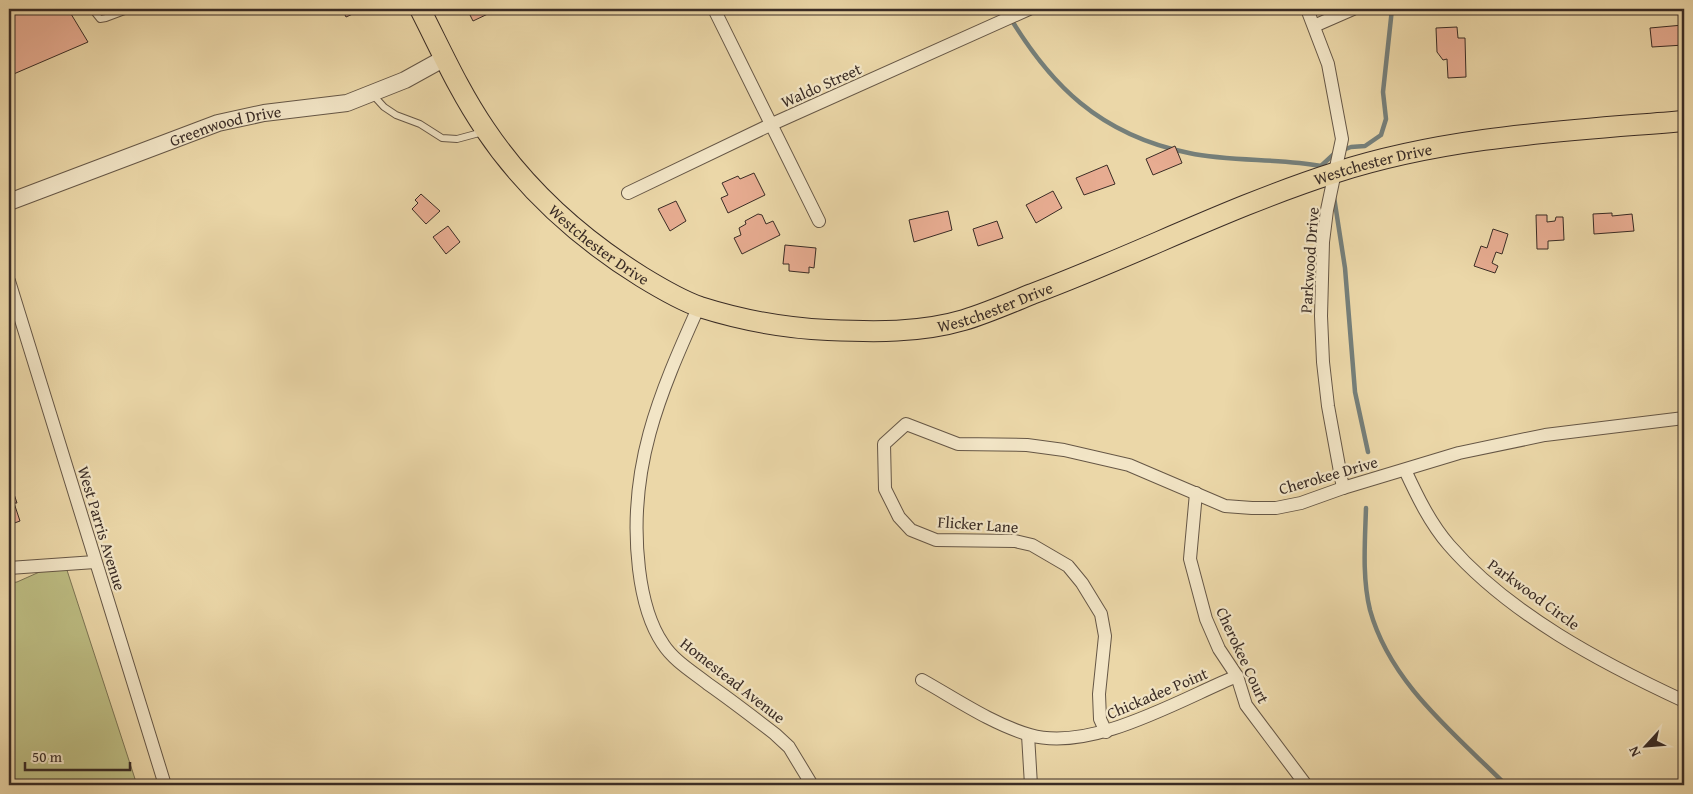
<svg xmlns="http://www.w3.org/2000/svg" width="1693" height="794" font-family="'Gentium Book Plus',serif">
<rect width="100%" height="100%" fill="#ebd7a8"/>
<filter id="stains"><feTurbulence type="fractalNoise" baseFrequency=".004" numOctaves="4"/><feColorMatrix values="0 0 0 0 .2 0 0 0 0 .09 0 0 0 0 .02 0 0 0 .5 -.17"/></filter>
<radialGradient id="worn" r=".72"><stop offset=".6" stop-color="#630" stop-opacity="0"/><stop offset="1" stop-color="#630" stop-opacity=".3"/></radialGradient>
<path fill="#bdbd83" stroke="#7c7454" d="M64,561l73,224h-128v-202l8,-1z"/>
<g fill="none" stroke-linecap="round" stroke-linejoin="round">
<g stroke="#757f7a" stroke-width="4.5">
<path d="M1005,9c44,76 95,126 184,144 43,9 88,5 132,13"/>
<path d="M1321,166l14,-13 16,-6 14,-1 16,-11 5,-16 -3,-27 9,-83"/>
<path d="M1334,197l11,71 10,124 13,60"/>
<path d="M1366,508c-1,33 -4,70 4,102 20,73 84,123 136,175"/>
</g>
</g>
<g fill="#e7ac91" stroke="#3a2c25">
<path d="M9,9h59l20,33 -79,34z"/>
<path d="M342,9h11l2,4 -9,4z"/>
<path d="M467,9h24l1,3 -19,9z"/>
<path d="M1683,25l1,20 -32,2 -2,-19z"/>
<path d="M1457,27l1,11h7l1,39 -18,1 -1,-19 -4,1 -6,-8 -1,-24z"/>
<path d="M1175,146l7,17 -29,12 -7,-16z"/>
<path d="M1107,165l8,19 -31,11 -8,-17z"/>
<path d="M754,173l11,22 -37,18 -7,-15 7,-3 -6,-12 16,-7 2,3z"/>
<path d="M1053,191l9,17 -26,15 -10,-18z"/>
<path d="M421,194l19,17 -14,13 -14,-15 6,-6 -3,-3z"/>
<path d="M676,201l10,20 -16,10 -12,-22z"/>
<path d="M948,211l4,19 -38,12 -5,-22z"/>
<path d="M1612,213v3l20,-2 2,17 -40,3 -1,-20z"/>
<path d="M758,214l4,1 4,9 7,-3 7,14 -38,19 -8,-16 7,-3 -2,-7 7,-4 -1,-3z"/>
<path d="M1536,215h11v7l8,-1 1,-4h7l1,23 -16,1v8h-11z"/>
<path d="M997,221l6,17 -25,8 -5,-17z"/>
<path d="M448,226l12,16 -14,12 -13,-17z"/>
<path d="M1493,229l15,5 -6,20 -6,-2 -4,11 6,3 -3,7 -21,-7 7,-20 6,2z"/>
<path d="M785,245l31,3 -2,20 -5,-1v6l-20,-2v-7h-6z"/>
<path d="M11,485l6,18h-3l6,18 -11,4v-39z"/>
</g>
<g fill="none" stroke-linecap="round" stroke-linejoin="round">
<g stroke="#665746" stroke-width="8">
<g id="service">
<path d="M92,9l8,10 6,-1 24,-9"/>
<path d="M373,95l11,12 12,8 24,9 22,14 15,1 26,-7"/>
</g>
</g>
<g stroke="#665746" stroke-width="14">
<g id="minor">
<path d="M714,9l105,212"/>
<path d="M1307,9l21,55 14,75 -15,71 -4,32 -2,74 2,46 5,44 15,82"/>
<path d="M1314,26l39,-17"/>
<path d="M628,193l142,-68 259,-116"/>
<path d="M9,281l156,504"/>
<path d="M699,306c-40,89 -72,163 -60,263 3,25 9,53 24,75 11,17 30,28 45,40 23,16 45,33 67,50l14,13 23,38"/>
<path d="M1405,470c12,26 25,53 44,75 60,69 153,118 235,156"/>
<path d="M1196,493l-6,66 16,60 13,30 18,27 9,29 60,80"/>
<path d="M9,568l86,-6"/>
<path d="M922,680c34,19 70,44 108,55 61,18 151,-36 207,-59"/>
<path d="M1106,732l-6,-13 -1,-25 6,-58 -4,-22 -19,-31 -14,-17 -36,-21 -17,-4 -79,-1 -25,-10 -12,-13 -14,-28 -1,-45 22,-20 52,20 69,1 37,5 65,15 96,41 27,2h24l25,-5 42,-15 116,-35 86,-18 139,-17"/>
<path d="M1028,735l3,50"/>
</g>
</g>
<g stroke="#665746" stroke-width="18">
<g id="tertiary">
<path id="s1" d="M9,202l209,-79 46,-10 83,-10 58,-23 38,-21"/>
</g>
</g>
<g stroke="#3a2c25" stroke-width="22">
<g id="primary">
<path id="s2" d="M420,9c21,41 39,82 65,120 41,61 96,110 157,148 18,11 38,23 58,30 41,13 85,21 128,23 46,2 92,3 136,-10 23,-7 46,-17 68,-26 102,-38 199,-88 302,-121 114,-37 232,-42 350,-52"/>
</g>
</g>
<use href="#service" stroke="#f2e5c6" stroke-width="6"/>
<use href="#minor" stroke="#f2e5c6" stroke-width="12"/>
<use href="#tertiary" stroke="#f2e5c6" stroke-width="16"/>
<use href="#primary" stroke="#ebd7a8" stroke-width="20"/>
</g>
<g text-anchor="middle" dominant-baseline="central" stroke-width="4.5" stroke-linejoin="round" paint-order="stroke">
<g font-size="16" fill="#3a2c25" stroke="#f2e5c6">
<text transform="translate(821 85) rotate(-24)">Waldo Street</text>
<text stroke="none"><textPath href="#s1" startOffset="230">Greenwood Drive</textPath></text>
<text stroke="none"><textPath href="#s2" startOffset="1125">Westchester Drive</textPath></text>
<text stroke="none"><textPath href="#s2" startOffset="300">Westchester Drive</textPath></text>
<text transform="translate(1309 260) rotate(-86)">Parkwood Drive</text>
<text stroke="none"><textPath href="#s2" startOffset="720">Westchester Drive</textPath></text>
<text transform="translate(1328 475) rotate(-16)">Cherokee Drive</text>
<text transform="translate(978 524) rotate(4)">Flicker Lane</text>
<text transform="translate(102 528) rotate(73)">West Parris Avenue</text>
<text transform="translate(1534 594) rotate(36)">Parkwood Circle</text>
<text transform="translate(1243 655) rotate(65)">Cherokee Court</text>
<text transform="translate(733 680) rotate(38)">Homestead Avenue</text>
<text transform="translate(1157 693) rotate(-23)">Chickadee Point</text>
</g>
</g>
<rect width="1693" height="794" fill="none" stroke="#ebd7a8" stroke-width="30"/>
<rect x="10" y="10" width="1673" height="774" fill="none" stroke="#3a2c25" stroke-width="2.5"/>
<rect x="15" y="15" width="1663" height="764" fill="none" stroke="#3a2c25"/>
<g transform="translate(1646 746) rotate(244)" stroke="#f2e5c6" stroke-width="4" paint-order="stroke">
<path d="M0-4L9 19L0 12L-9 19Z" fill="#3a2c25"/>
<text y="-8" font-size="14" font-weight="bold" text-anchor="middle" fill="#3a2c25">N</text>
</g>
<path d="M25 762v8h105v-8" fill="none" stroke="#3a2c25" stroke-width="2.5"/>
<text x="32" y="762" font-size="15" fill="#3a2c25" stroke="#f2e5c6" stroke-width="4" paint-order="stroke">50 m</text>
<rect width="100%" height="100%" filter="url(#stains)"/>
<rect width="100%" height="100%" fill="url(#worn)"/>
</svg>
